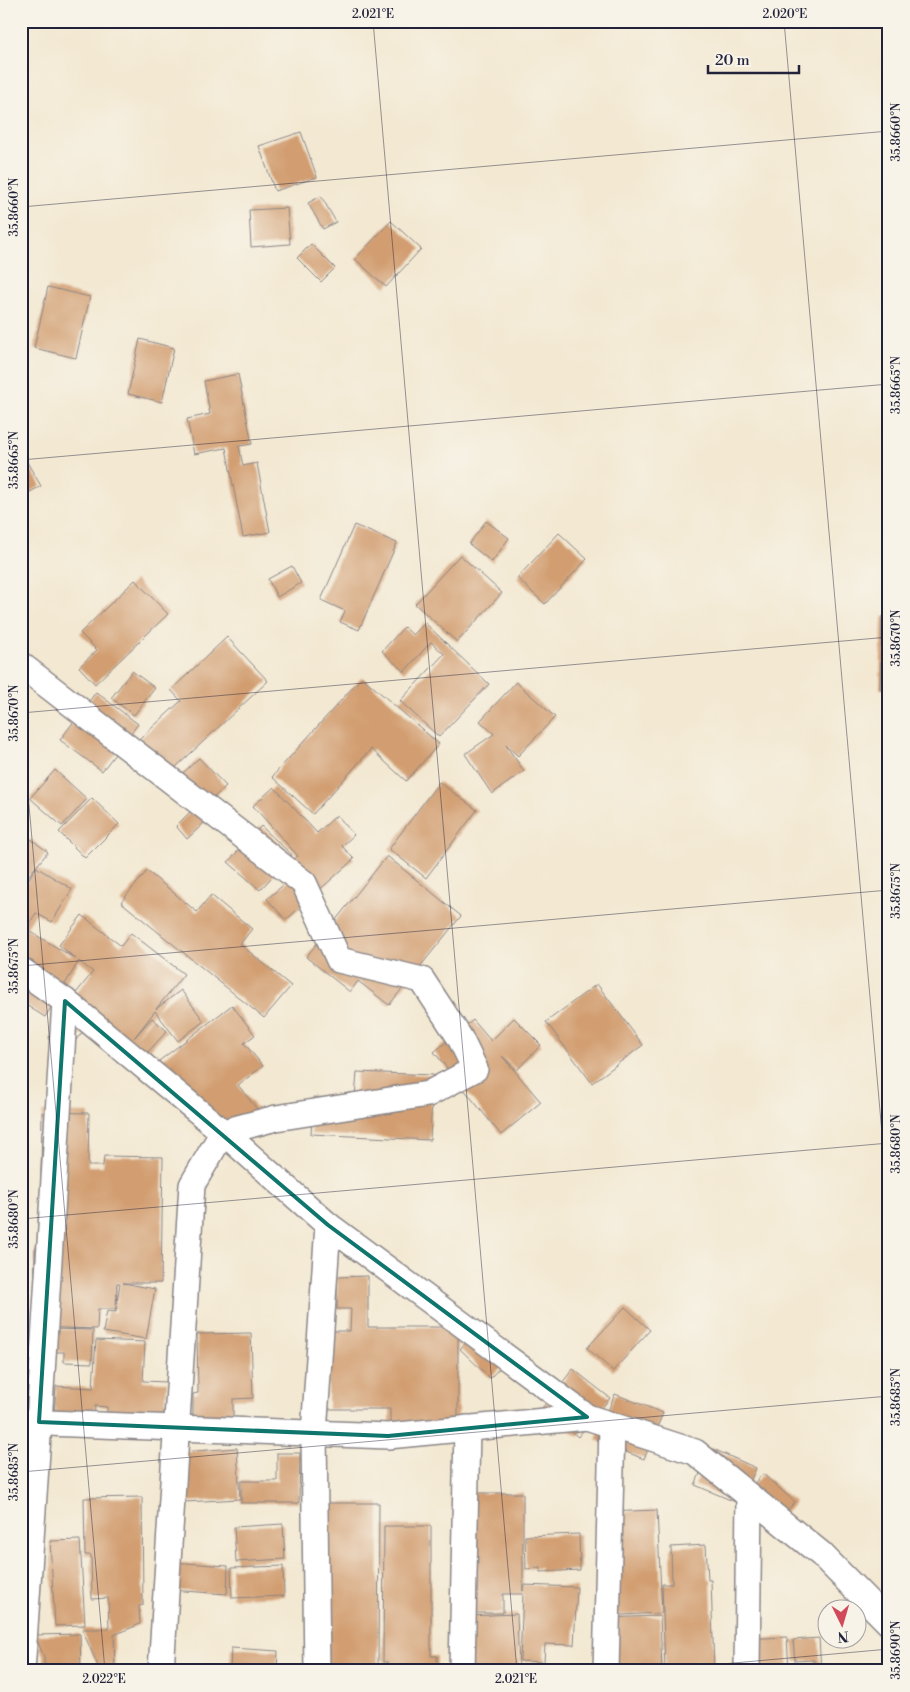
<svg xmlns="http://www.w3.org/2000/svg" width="910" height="1692" font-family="'Libre Bodoni',serif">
<rect width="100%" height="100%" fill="#f7f3e8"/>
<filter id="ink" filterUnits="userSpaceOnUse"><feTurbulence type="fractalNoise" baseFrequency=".02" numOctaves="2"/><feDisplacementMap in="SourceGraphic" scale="10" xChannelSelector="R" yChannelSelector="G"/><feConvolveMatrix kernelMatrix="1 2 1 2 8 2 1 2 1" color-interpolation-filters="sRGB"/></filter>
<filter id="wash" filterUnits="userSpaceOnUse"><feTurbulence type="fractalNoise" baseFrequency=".0096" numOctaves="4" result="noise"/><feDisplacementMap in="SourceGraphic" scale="20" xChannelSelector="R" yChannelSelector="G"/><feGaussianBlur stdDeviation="1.12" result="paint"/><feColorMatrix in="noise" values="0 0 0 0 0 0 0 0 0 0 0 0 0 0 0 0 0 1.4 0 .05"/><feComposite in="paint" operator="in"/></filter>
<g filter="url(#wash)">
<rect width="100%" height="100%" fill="#f3e8d1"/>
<g id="blocks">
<g fill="#d29e71" fill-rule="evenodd">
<path d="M301,132l16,45 -42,14 -16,-45z"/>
<path d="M321,196l15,26 -13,7 -15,-26z"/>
<path d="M287,208l3,36 -39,3 -2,-37z"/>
<path d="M391,221l30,28 -35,38 -31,-28z"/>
<path d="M311,244l24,24 -14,14 -24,-24z"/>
<path d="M48,287l42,10 -14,61 -42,-10z"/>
<path d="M140,339l34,9 -12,54 -34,-8z"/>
<path d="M238,374l14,70 -13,2 4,20 14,-3 13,69 -27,5 -17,-89 -32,6 -7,-35 23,-5 -6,-33z"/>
<path d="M21,452l20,34 -20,11z"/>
<path d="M486,521l23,17 -17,24 -23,-18z"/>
<path d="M354,525l43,18 -38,87 -19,-8 5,-11 -24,-11z"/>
<path d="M559,533l28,26 -42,45 -28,-26z"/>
<path d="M460,555l42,38 -45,49 -42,-38z"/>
<path d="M292,566l9,17 -24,14 -9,-18z"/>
<path d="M135,580l33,34 -73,70 -16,-17 18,-17 -17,-17z"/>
<path d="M882,616h7v73h-9z"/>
<path d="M425,623l64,61 -50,53 -39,-36 44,-47 -13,-12 -27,30 -22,-21 22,-24 9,8z"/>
<path d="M227,637l41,44 -108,101 -31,-33 52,-48 -10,-11z"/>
<path d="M132,671l23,17 -21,27 -23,-17z"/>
<path d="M362,677l77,67 -33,37 -35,-32 -58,65 -41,-37z"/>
<path d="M516,682l39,35 -37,39 -13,-12 19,27 -32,23 -27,-40 29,-20 -14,-13z"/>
<path d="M96,692l42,32 -36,47 -42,-31z"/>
<path d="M199,758l27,28 -27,26 8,8 -20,19 -11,-13 19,-19 -23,-24z"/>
<path d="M55,770l32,29 -25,27 -32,-28z"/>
<path d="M439,782l38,28 -51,68 -37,-29z"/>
<path d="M274,787l43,46 20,-18 17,20 -12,11 12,13 -68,61 -19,-21 22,-19 -8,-9 17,-15 -45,-50z"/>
<path d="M92,798l27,26 -34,34 -26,-26z"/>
<path d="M261,826l31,29 -32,35 -32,-28z"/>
<path d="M31,839l17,13 -27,33v-33z"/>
<path d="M387,856l74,60 -72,89 -31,-24 -8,11 -44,-35z"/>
<path d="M36,867l36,22 -20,33 -16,-9 -10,16 50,30 -17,-14 23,-30 39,31 10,-13 53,41 -28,35 25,-19 23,31 -26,20 -23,-30 -21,27 18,-20 15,13 -20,22 -49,-39 -23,27 -23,-18 41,-51 -14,-11 -34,56 -24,-15v-111z"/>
<path d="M147,871l50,41 14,-17 41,34 -12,15 51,42 -27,32 -143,-116z"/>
<path d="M597,984l46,61 -51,38 -46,-61z"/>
<path d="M232,1005l23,30 -11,8 19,23 -25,19 19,24 -38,29 -60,-77z"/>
<path d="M514,1018l27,27 -24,25 -15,-14 39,46 -40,33 -67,-83 39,-32 18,21z"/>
<path d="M357,1072l76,3 -3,65 -119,-6 2,-37 42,2z"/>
<path d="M42,1112l47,1 -1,53h15l1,-10 59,1 -2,126h-38l32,6 -9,50 -43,-7 4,-21 9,1v-3h-18l-1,20 -63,-2 1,-79 21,1 -16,-19zM117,1283h3l-4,26z"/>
<path d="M368,1276v51h90v96h-68v-14h-62v-78h22l1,-22h-14v-32z"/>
<path d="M625,1307l25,23 -37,41 -26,-23z"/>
<path d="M51,1329l42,1 -1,33 -28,-1v-10h-14z"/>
<path d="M479,1329l31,28 -20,21 -30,-29z"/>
<path d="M251,1333l2,65 -20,1v22l-40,1v-28l5,-1 -1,-59z"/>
<path d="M96,1340l49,2 -2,39 24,1 -2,42 -58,-3v-14l-12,-1 -1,13 -40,-2 2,-31 37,2z"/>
<path d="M573,1369l37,29 -32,39 -36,-29z"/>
<path d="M615,1394l48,19 -19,46 -48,-19z"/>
<path d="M21,1448l6,1 -6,66z"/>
<path d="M237,1448l3,51 -55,3 -4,-50z"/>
<path d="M711,1448l45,20 -11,25 18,-19 32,28 -24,26 -31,-24 -45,-19z"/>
<path d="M277,1453h23l-1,50h-58v-22h36z"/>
<path d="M464,1493h59v98v-6l54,2 -3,58 -29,-1 -1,18 -24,-1 3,-67h-20v19h-37z"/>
<path d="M142,1497l1,108 -4,1 1,18 -26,11 1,36h-15l-18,-42h27l-1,-31 -16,1 -1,-44h-6l-1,-57z"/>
<path d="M318,1503h61l-1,168h-59z"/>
<path d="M657,1510l5,103 -60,3 3,-104z"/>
<path d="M283,1524l2,35 -49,3 -2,-35z"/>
<path d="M384,1526h47v130h6v15h-49v-9h-5z"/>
<path d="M579,1534l1,36 -40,2v-4l-14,1 -1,-33z"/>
<path d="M80,1540l5,85 -30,1 -5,-85z"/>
<path d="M706,1545l2,35h3l3,91h-49l-3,-87h10l-1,-37z"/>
<path d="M172,1562l56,4 -1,28 -57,-4z"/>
<path d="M283,1566l1,30 -52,2 -1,-30z"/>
<path d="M517,1614l2,57h-50l-2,-55z"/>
<path d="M660,1616l2,55h-59l-2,-53z"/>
<path d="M80,1634l1,37h-36l-1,-14 -9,-22z"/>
<path d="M787,1637l2,34h-46l-2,-32z"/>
<path d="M819,1638l2,33h-7v-11l-19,1 -2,-21z"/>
<path d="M231,1648l47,3 -1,20h-47z"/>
</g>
</g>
</g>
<g filter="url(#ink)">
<use href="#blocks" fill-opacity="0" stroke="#8a8586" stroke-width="1"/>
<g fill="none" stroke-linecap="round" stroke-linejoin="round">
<g stroke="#8a8586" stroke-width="28">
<g id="street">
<path d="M21,665l283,218 35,77 83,20 38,58 15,31 -47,25 -152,24 -53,14 -31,53 -31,486"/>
<path d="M21,970l44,31 158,131 105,93 259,192 108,35 126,102 68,69"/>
<path d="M21,1422l367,14 199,-19"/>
<path d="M22,1671l17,-249 26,-421"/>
<path d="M317,1671l-3,-238 14,-208"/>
<path d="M462,1671l5,-243"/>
<path d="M606,1671l6,-245"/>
<path d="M747,1671l2,-175"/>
</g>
</g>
<use href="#street" stroke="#fff" stroke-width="25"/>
</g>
</g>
<path fill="none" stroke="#0f766e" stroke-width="4" stroke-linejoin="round" d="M65,1001l263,224 259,192 -199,19 -349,-14z"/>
<path fill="none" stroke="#22223b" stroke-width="1" stroke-opacity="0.45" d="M373,21l144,1650M784,21l105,1192M21,207l868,-76M21,460l868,-76M21,713l868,-76M21,714l84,957M21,966l868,-76M21,1219l868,-76M21,1472l868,-76M645,1671l244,-22"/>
<rect width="910" height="1692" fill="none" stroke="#f7f3e8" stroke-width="55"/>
<g transform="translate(842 1624) rotate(175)"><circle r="24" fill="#f7f3e8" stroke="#a29fa3"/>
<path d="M0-4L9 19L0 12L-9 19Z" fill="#d1495b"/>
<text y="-8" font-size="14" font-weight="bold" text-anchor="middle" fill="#22223b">N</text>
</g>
<path d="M708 65v8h91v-8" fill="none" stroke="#22223b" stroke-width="2.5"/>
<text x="715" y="65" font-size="15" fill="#22223b" stroke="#f7f3e8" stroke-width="4" paint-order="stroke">20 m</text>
<rect x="28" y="28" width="854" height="1636" fill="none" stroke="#22223b" stroke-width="2"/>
<g font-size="12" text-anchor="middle" fill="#22223b">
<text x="373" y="18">2.021°E</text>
<text x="785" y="18">2.020°E</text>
<text transform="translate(896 132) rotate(-90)" y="4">35.8660°N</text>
<text transform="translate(14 207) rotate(-90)" y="4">35.8660°N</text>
<text transform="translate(896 385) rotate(-90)" y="4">35.8665°N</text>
<text transform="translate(14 460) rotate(-90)" y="4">35.8665°N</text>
<text transform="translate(896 638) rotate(-90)" y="4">35.8670°N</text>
<text transform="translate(14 713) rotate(-90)" y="4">35.8670°N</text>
<text transform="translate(896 891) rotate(-90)" y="4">35.8675°N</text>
<text transform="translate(14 966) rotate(-90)" y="4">35.8675°N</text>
<text transform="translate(896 1144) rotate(-90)" y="4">35.8680°N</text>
<text transform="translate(14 1219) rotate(-90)" y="4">35.8680°N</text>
<text transform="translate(896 1397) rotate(-90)" y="4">35.8685°N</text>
<text transform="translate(14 1472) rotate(-90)" y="4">35.8685°N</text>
<text transform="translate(896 1650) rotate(-90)" y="4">35.8690°N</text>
<text x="104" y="1683">2.022°E</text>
<text x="516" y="1683">2.021°E</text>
</g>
</svg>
